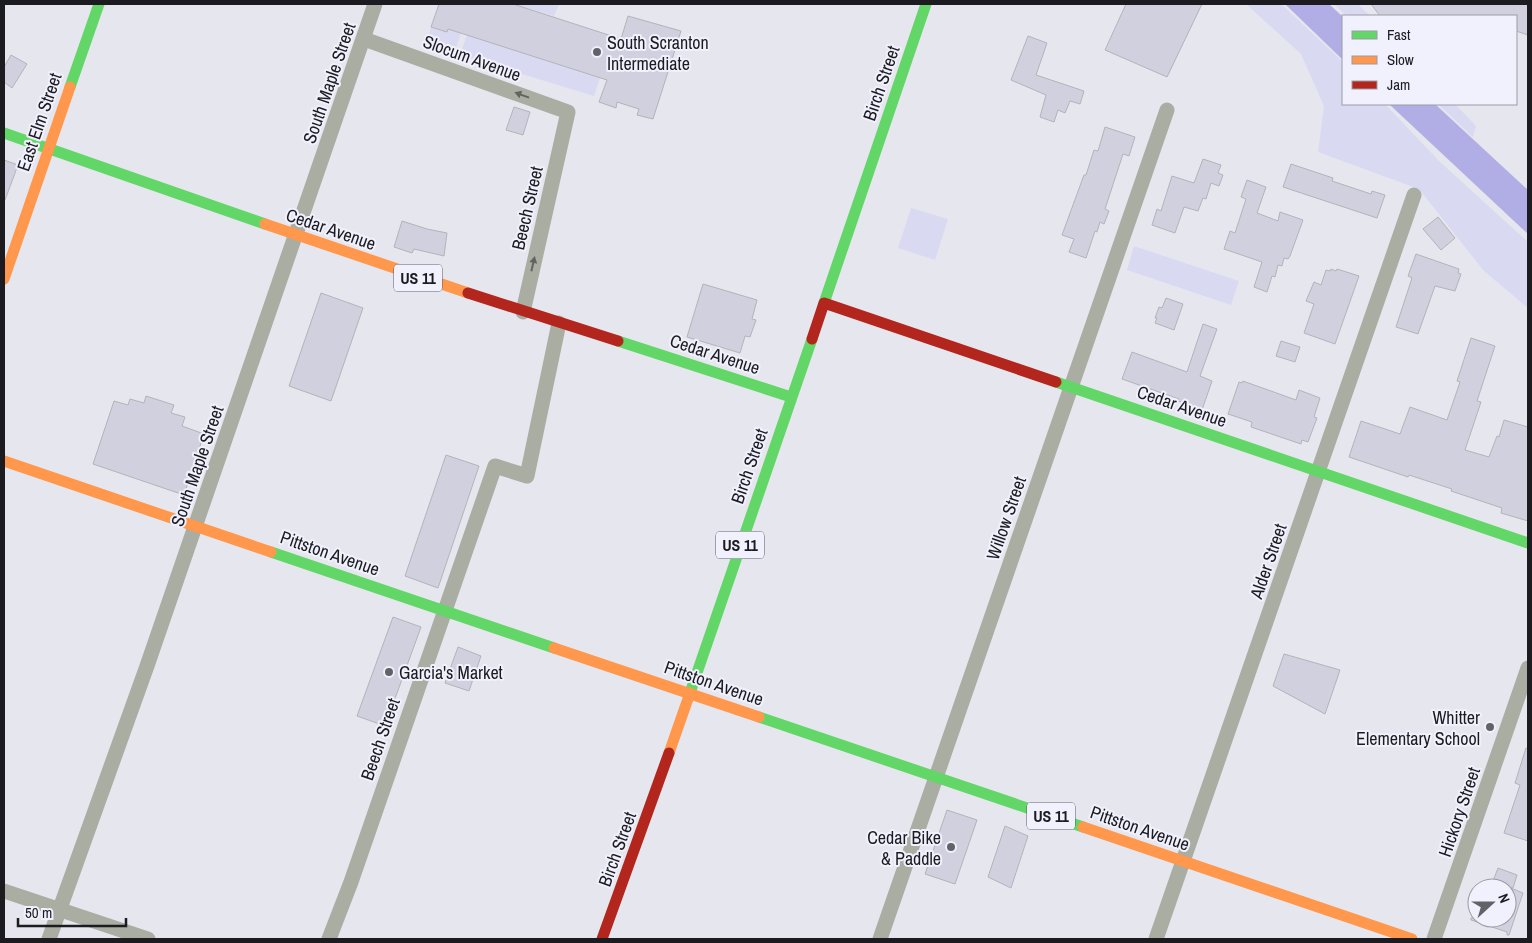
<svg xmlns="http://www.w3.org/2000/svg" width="1532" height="943" font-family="'Archivo Narrow',sans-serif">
<rect width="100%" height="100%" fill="#e6e6ee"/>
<g fill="#d9d9f2">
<path d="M514,4h45l-5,12z"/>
<path d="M1246,4h35l62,58v42h42l55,58 88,80v66l-44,-37 -65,-82 -101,-37 6,-46 -23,-52z"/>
<path d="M1334,4h24l12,12h-23z"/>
<path d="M431,27l16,5 1,-3 13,4 -7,20 -28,-9z"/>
<path d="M467,35l133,43 -6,18 -134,-41z"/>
<path d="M1438,104h17l21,22 -3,11z"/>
<path d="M911,208l37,11 -13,41 -37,-12z"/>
<path d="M1134,246l105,35 -8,24 -104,-35z"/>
</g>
<g fill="#b0aee4">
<path d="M1285,4h44l14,13v43z"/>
<path d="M1389,104h46l93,86v44z"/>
</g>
<g fill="#d0d0df" stroke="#b3b3b9">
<path d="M439,4h74l108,35 7,-23 53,15 -28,88 -16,-4 2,-6 -22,-7 -1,6 -17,-6 8,-22 -159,-51 -1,3 -16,-5z"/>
<path d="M1126,4h76l-35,73 -62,-27z"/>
<path d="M1371,4h157v31l-12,-4v-15h-136z"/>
<path d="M1028,36l19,7 -11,32 48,16 -4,13 -10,-3 -5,12 -7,-3 -4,12 -14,-5 6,-22 -35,-15z"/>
<path d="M11,55l16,9 -15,24 -8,-6v-15z"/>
<path d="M514,107l16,5 -7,23 -17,-5z"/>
<path d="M1105,127l30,10 -6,19 -6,-2 -18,55 4,2 -5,13 -4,-2 -3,10 -2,-1 -9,27 -17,-6 5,-13 -12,-4 22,-60h2l8,-25 4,1z"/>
<path d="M1203,159l18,6 -3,8 5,2 -4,11 -8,-3 -5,16 -3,-1 -5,13 -14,-4 -9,26 -23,-8 5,-16 4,2 11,-35 22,7z"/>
<path d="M4,160l14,5 -13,35 -1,-1z"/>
<path d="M1291,164l42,14 -1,3 39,13 1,-3 13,4 -8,23 -94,-31z"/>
<path d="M1247,180l19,7 -9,26 21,8 2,-9 23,8 -13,36 -2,3 -4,-1 -2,8 -4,-1 -3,12 -3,-1 -5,16 -13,-5 8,-25 -38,-13 6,-18 5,2 11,-34 -5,-2z"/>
<path d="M1438,217l17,21 -14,12 -18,-21z"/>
<path d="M402,221l25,8 20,4 -3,23 -30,-7 -2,4 -18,-6z"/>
<path d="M1416,254l43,15 -1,4 3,1 -6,17 -20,-5 -17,48 -22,-7 16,-49 -4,-2z"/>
<path d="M1331,269l5,2 1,-2 22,7 -24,68 -31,-11 10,-29 -8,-3 8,-19 7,3 5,-15 4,1z"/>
<path d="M703,284l54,16 -5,19 4,1 -6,17 -5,-1 -5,17 -53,-16z"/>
<path d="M321,293l42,15 -32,93 -42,-15z"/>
<path d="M1166,298l17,6 -9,26 -19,-7 2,-5h-2l4,-11 3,1z"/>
<path d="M1203,324l14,5 -17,47 12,5 -10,29 -24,-9 1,-2 -57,-20 10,-27 55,20z"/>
<path d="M1471,338l24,8 -18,55 4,1 -16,48 24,7 8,-21 2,1 5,-17 24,7v94l-27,-8 1,-5 -51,-17 1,-2 -43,-14 -1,2 -59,-20 12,-36 39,13 10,-27 37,13 13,-38 -3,-1z"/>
<path d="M1281,341l19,6 -5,15 -19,-6z"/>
<path d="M1243,381l53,19 3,-10 21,8 -6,19 3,1 -9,24 -6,-2 -1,4 -50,-17 1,-5 -24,-8 11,-32 3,1z"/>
<path d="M146,396l28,9 -3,8 14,4 -3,9 22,8 -20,61 -91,-31 21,-63 14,4 2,-6 14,4z"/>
<path d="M446,455l33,11 -41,122 -33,-12z"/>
<path d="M393,617l28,10 -36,99 -28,-10z"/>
<path d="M458,647l23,9 -12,35 -24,-8z"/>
<path d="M1284,654l56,16 -15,44 -52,-28z"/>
<path d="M1526,748l2,1v92l-24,-8 16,-48 -5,-2z"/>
<path d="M947,810l30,10 -22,64 -30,-10z"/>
<path d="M1005,826l23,10 -17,52 -23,-11z"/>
<path d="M1498,868l19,7 -4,13h-2l12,5 -14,42h-2v-3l-36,-12v-2h36v-30h-10l2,-5 -6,-2z"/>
</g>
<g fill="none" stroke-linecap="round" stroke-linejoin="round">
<g stroke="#aaada2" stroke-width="15">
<path d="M364,39l204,73 -45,200"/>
<path d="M4,891l144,48"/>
<path d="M49,939l98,-273 228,-662"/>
<path d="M329,939l22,-57 144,-416 32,10 32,-153"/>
<path d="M880,939l287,-829"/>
<path d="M1156,939l258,-744"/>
<path d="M1434,939l94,-271"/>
</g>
<g stroke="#63d668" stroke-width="11">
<path d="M70,87l29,-83"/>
<path d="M4,133l261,91"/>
<path d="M824,303l102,-299"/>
<path d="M618,341l173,56"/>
<path d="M1056,382l472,161"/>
<path d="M271,552l283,96"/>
<path d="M690,693l122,-354"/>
<path d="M759,717l324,110"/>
</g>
<g stroke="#ff974d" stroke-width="11">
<path d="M265,224l203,69"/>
<path d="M4,279l66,-192"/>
<path d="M4,461l267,91"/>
<path d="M554,648l205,69"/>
<path d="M669,753l21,-60"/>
<path d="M1083,827l329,112"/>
</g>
<g stroke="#b3261e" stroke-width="11">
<path d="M468,293l150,48"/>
<path d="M812,339l12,-36 232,79"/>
<path d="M602,939l67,-186"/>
</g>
</g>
<defs><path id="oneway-solid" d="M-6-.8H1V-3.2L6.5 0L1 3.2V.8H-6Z" transform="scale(1.25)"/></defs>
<g fill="#626461">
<use href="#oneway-solid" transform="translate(522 95) rotate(-160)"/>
<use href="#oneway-solid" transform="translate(533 264) rotate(-77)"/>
</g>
<g fill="#626268" stroke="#f0f1fd" stroke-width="2">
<circle cx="597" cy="52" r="5"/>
<circle cx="389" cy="672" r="5"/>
<circle cx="1490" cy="727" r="5"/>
<circle cx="951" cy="847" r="5"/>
</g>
<g text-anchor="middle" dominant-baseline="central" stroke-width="4" stroke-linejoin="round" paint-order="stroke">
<g fill="#f0f1fd" stroke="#5b5b62" stroke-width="1">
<rect x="394" y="264.5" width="48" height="27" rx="4"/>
<rect x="716" y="531.5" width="48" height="27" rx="4"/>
<rect x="1027" y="802.5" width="48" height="27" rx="4"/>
</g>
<g font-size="16" font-weight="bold" fill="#1b1b20">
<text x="418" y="278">US 11</text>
<text x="740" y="545">US 11</text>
<text x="1051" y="816">US 11</text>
</g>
<g font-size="18" fill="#1b1b20" stroke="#f0f1fd" text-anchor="start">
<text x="607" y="42">South Scranton<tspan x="607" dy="21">Intermediate</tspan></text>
<text x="399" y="672">Garcia's Market</text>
<text x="1480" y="717" text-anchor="end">Whitter<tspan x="1480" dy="21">Elementary School</tspan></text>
<text x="941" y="837" text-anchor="end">Cedar Bike<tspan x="941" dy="21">&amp; Paddle</tspan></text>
</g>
<g font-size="18" fill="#1b1b20" stroke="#f0f1fd">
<text transform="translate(472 58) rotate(20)">Slocum Avenue</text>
<text transform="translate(329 83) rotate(-71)">South Maple Street</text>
<text transform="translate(881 83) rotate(-71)">Birch Street</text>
<text transform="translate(39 122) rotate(-71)">East Elm Street</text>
<text transform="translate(527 208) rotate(-77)">Beech Street</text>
<text transform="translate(331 229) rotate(19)">Cedar Avenue</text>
<text transform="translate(715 354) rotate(18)">Cedar Avenue</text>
<text transform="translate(1182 406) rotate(19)">Cedar Avenue</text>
<text transform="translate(197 466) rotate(-71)">South Maple Street</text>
<text transform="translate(749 466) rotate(-71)">Birch Street</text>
<text transform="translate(1006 518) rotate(-71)">Willow Street</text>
<text transform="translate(330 553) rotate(19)">Pittston Avenue</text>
<text transform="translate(1268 561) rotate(-71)">Alder Street</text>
<text transform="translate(714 683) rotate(19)">Pittston Avenue</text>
<text transform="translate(380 739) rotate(-71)">Beech Street</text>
<text transform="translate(1459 812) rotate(-71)">Hickory Street</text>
<text transform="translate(1140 828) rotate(19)">Pittston Avenue</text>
<text transform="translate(617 849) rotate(-70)">Birch Street</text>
</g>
</g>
<rect width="1532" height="943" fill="none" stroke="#1b1b20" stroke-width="10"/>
<rect x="1342" y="15" width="175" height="90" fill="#f0f1fd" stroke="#9b9ba5"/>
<rect x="1352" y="31" width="25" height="8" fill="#63d668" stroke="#9b9ba5"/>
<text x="1387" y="40" font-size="15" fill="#1b1b20">Fast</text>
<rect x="1352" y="56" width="25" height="8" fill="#ff974d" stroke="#9b9ba5"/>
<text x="1387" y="65" font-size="15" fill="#1b1b20">Slow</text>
<rect x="1352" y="81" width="25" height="8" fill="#b3261e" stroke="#9b9ba5"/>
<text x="1387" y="90" font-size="15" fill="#1b1b20">Jam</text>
<g transform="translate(1492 903) rotate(69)"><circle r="24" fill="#f0f1fd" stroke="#9b9ba5"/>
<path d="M0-4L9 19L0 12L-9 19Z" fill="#626268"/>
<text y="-8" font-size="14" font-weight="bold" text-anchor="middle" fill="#1b1b20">N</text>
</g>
<path d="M18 918v8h108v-8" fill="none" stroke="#1b1b20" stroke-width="2.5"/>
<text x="25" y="918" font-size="15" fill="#1b1b20" stroke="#f0f1fd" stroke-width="4" paint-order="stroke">50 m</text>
</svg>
